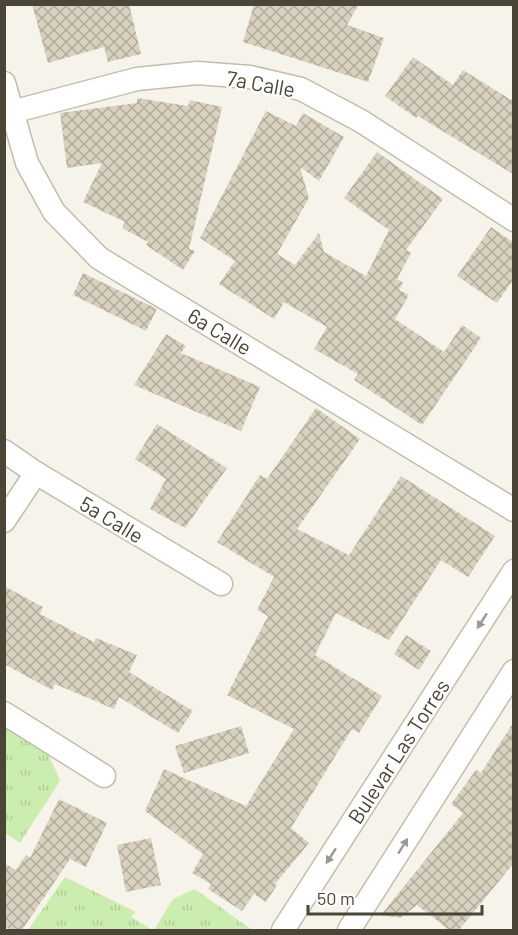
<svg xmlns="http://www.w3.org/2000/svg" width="518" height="935" font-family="Barlow,sans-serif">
<defs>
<pattern id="grass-tufts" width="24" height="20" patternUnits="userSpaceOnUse" patternTransform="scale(1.5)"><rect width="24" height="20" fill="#ccedb0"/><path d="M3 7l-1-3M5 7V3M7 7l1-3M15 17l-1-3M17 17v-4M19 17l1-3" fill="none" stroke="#b1cd98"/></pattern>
<pattern id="building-cross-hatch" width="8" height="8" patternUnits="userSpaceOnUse" patternTransform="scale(1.5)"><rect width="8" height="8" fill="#d9d1bf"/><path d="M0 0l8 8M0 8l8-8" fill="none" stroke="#b2ab9c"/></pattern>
</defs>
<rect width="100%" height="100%" fill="#f6f4ea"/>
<g fill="url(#grass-tufts)">
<path d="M4,728c14,6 35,14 43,26 6,8 9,18 13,27l-40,62 -15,-10z"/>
<path d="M65,877l71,35 -5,5 22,13h-125z"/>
<path d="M195,889l57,41h-98l19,-31z"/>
</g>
<g fill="url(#building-cross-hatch)">
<path d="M32,4h97l12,50 -33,8 -4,-15 -56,16z"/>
<path d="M254,4h105l-12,21 37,13 -16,44 -125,-40z"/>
<path d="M413,57l40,28 10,-15 50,31v73l-95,-58 -2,2 -31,-22z"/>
<path d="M137,98l51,8 2,-6 32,7 -33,142 6,2 -12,19 -37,-25 2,-3 -26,-14 3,-6 -42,-20 19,-39 -35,5 -7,-55 77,-10z"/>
<path d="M266,111l30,15 7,-13 41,24 -25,44 -19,-14 9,31 -32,56 18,11 24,-32 5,19 42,24 23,-46 -45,-32 33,-46 66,47 -37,51 5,3 -14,26 6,4 -4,7 10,5 -14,24 49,33 18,-27 19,13 -59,87 -68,-45 4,-6 -44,-25 13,-22 -43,-25 -10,17 -55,-35 16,-23 -35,-23z"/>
<path d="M491,227l22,15v38l-16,23 -40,-27z"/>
<path d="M83,273l74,36 -11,22 -73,-36z"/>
<path d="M166,334l20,12 -5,7 79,34 -19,44 -107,-46z"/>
<path d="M316,408l44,31 -63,90 52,26 52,-79 94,60 -27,41 -27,-17 -52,80 -53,-27 -21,42 67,41 -23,37 -7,-4 -61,99 18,15 -34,41 2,1 -11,17 -12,-8 -12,17 -34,-22 3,-5 -19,-11 11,-19 -58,-43 19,-42 82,37 48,-77 -67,-34 41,-79 -11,-6 17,-33 -57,-35 43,-67 7,4z"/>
<path d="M157,424l70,44 -42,60 -35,-19 16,-30 -31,-20z"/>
<path d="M4,586l39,21 -3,7 54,28 2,-4 41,17 -8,17 64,39 -15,22 -59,-36 -5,12 -59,-25 -3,6 -48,-26z"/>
<path d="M406,635l25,16 -12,19 -25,-16z"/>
<path d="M513,723v141l-54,66h-10l-32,-25 -17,13 -19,-3 82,-102 -12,-9 25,-34 5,3z"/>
<path d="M241,726l8,27 -65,20 -9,-27z"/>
<path d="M59,799l48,24 -21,44 -16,-8 -48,71h-11l-7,-4v-63l12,7 10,-15 4,3z"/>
<path d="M151,838l10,47 -35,7 -9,-47z"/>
</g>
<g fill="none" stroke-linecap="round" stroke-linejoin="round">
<g stroke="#c3bdac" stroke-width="25">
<g id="street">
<path d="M4,83l23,80 27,49 45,46 415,252"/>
<path d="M4,114l133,-35 60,-6 53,4 51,12 60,32 153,99"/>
<path d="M4,451l32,22 185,111"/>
<path d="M4,521l32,-48"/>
<path d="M4,713l100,63"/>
<path d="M283,930l231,-359"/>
<path d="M349,930l165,-259"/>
</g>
</g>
<use href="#street" stroke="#fff" stroke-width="22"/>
</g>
<defs><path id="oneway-solid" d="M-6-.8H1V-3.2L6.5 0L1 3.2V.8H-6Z" transform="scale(1.5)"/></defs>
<g fill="#9c9991">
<use href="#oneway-solid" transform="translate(482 621) rotate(123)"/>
<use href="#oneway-solid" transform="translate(403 846) rotate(-58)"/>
<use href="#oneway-solid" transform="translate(331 856) rotate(123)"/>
</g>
<g text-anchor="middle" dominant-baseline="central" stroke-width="5" stroke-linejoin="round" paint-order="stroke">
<g font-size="21" fill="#4b4537" stroke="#fff">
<text transform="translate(261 83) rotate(10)">7a Calle</text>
<text transform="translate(220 331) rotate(31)">6a Calle</text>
<text transform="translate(112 519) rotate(31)">5a Calle</text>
<text transform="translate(398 751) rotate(-57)">Bulevar Las Torres</text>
</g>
</g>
<rect width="518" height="935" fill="none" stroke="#4b4537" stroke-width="12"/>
<path d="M308 905v9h174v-9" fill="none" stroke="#4b4537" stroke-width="3"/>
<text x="317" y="905" font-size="18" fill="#4b4537" stroke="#ffffff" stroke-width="4.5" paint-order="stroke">50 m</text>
</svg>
